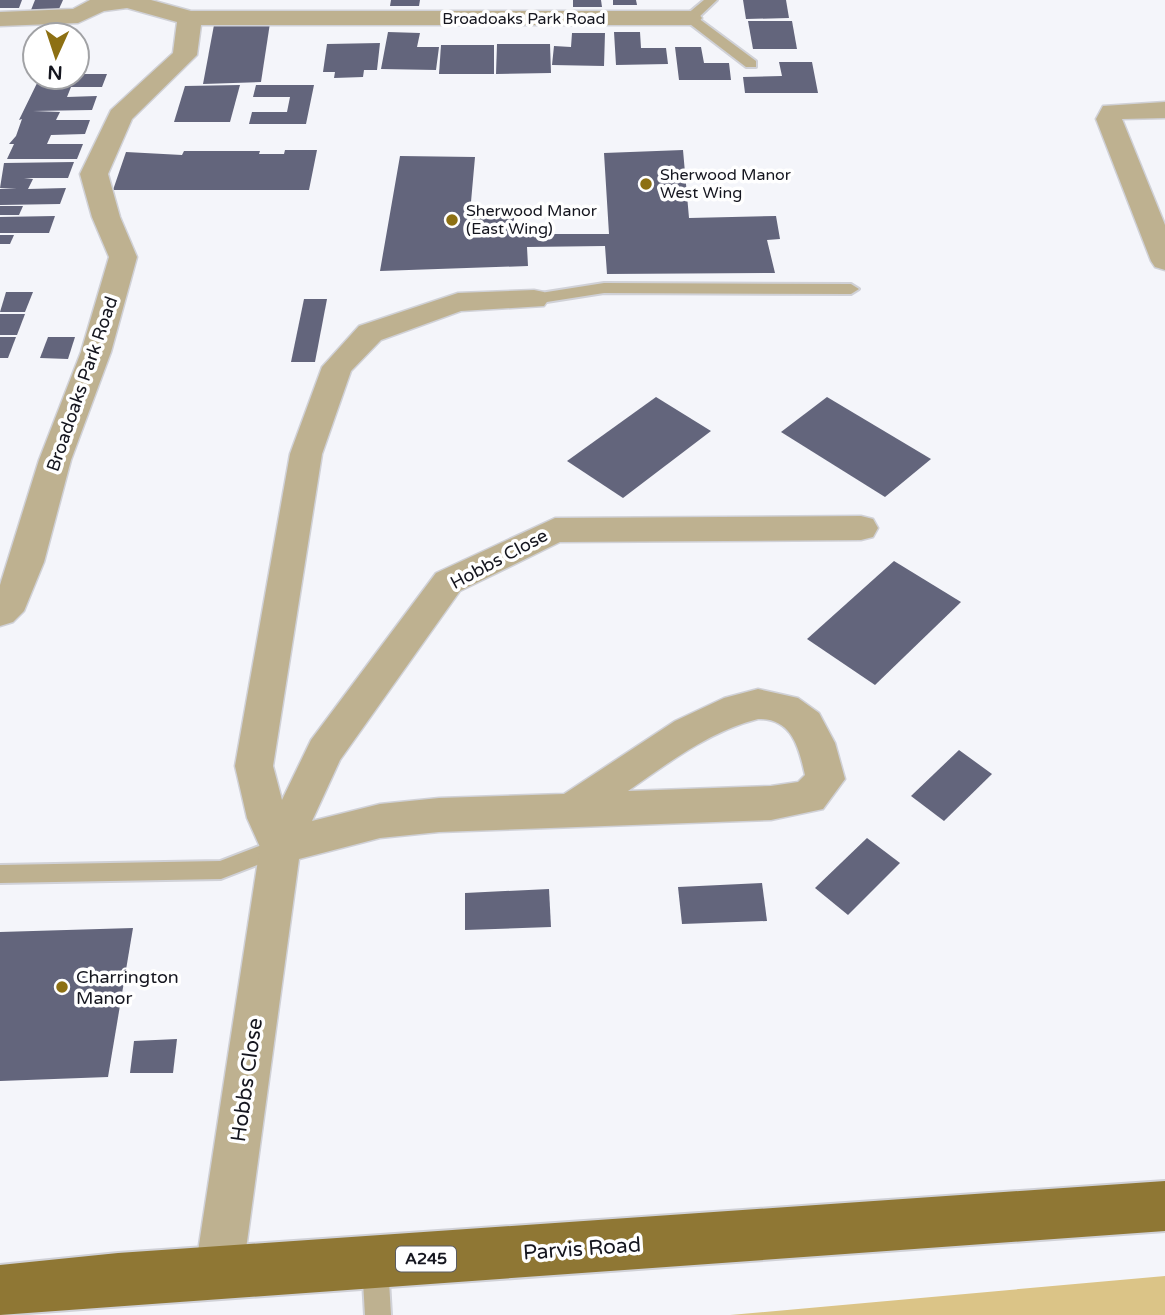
<svg xmlns="http://www.w3.org/2000/svg" width="1165" height="1315" font-family="'Varela Round',sans-serif">
<rect width="100%" height="100%" fill="#f4f5fa"/>
<path fill="#dbc487" d="M1165,1276v39h-435z"/>
<g fill="#63657c">
<path d="M0,0h22l-3,8h-19z"/>
<path d="M35,0h28l-4,9 -28,1z"/>
<path d="M391,0h29l-1,6h-29z"/>
<path d="M573,0h28l1,7h-29z"/>
<path d="M613,0h23l1,5h-24z"/>
<path d="M743,0h43l3,18 -43,1z"/>
<path d="M748,21h44l5,28h-44z"/>
<path d="M270,23l-9,59 -58,2 11,-59z"/>
<path d="M388,32l32,1 -3,14h22l-3,23 -55,-1z"/>
<path d="M614,32h26l1,16h25l2,16 -52,1z"/>
<path d="M572,33h33l-1,33 -52,-1 2,-19 17,1z"/>
<path d="M380,43l-3,27h-13l-1,7 -29,1 1,-6h-12l4,-28z"/>
<path d="M497,44h53l1,29 -55,1z"/>
<path d="M441,45h53v29h-55z"/>
<path d="M675,47h26l3,16h25l2,17h-52z"/>
<path d="M779,62h33l6,31h-73l-2,-16 39,-1z"/>
<path d="M77,65h10l-3,9h23l-5,13h-31l-4,10 30,-1 -5,14 -59,1 27,1 -4,8h34l-5,14 -34,1 -4,9h36l-6,15h-70l7,-15h-5l7,-8 6,-17 -3,1 21,-43h37z"/>
<path d="M240,85l-10,37h-56l11,-36z"/>
<path d="M256,85h58l-8,39h-57l3,-12h35l3,-15h-37z"/>
<path d="M285,150h32l-8,40h-196l13,-38 56,3 2,-4h76l-1,3h25z"/>
<path d="M683,150l6,68 87,-2 4,23 -13,1 8,33 -168,1 -2,-28 -78,1 1,19 -148,5 20,-115 75,1 -5,56 44,-1v14h23l1,8h71l-5,-81z"/>
<path d="M74,162l-6,16h-44l9,1 -5,10 38,-1 -6,16 -60,1v-16h17l-17,-1 4,-25z"/>
<path d="M0,206h23l-4,9h-19z"/>
<path d="M55,216l-6,17h-49v-16z"/>
<path d="M0,235h14l-4,9h-10z"/>
<path d="M6,292h27l-8,20h-25z"/>
<path d="M304,299h23l-12,63h-24z"/>
<path d="M0,314h25l-8,21h-17z"/>
<path d="M0,337h16l-8,21h-8z"/>
<path d="M48,337h27l-7,22 -28,-1z"/>
<path d="M656,397l55,34 -88,67 -56,-37z"/>
<path d="M827,397l104,62 -46,38 -104,-65z"/>
<path d="M894,561l67,41 -86,83 -68,-46z"/>
<path d="M959,750l33,24 -48,47 -33,-25z"/>
<path d="M867,838l33,25 -52,52 -33,-27z"/>
<path d="M762,883l5,38 -85,3 -4,-37z"/>
<path d="M549,889l2,38 -86,3v-37z"/>
<path d="M133,928l-25,149 -108,4v-149z"/>
<path d="M177,1039l-4,34h-43l4,-32z"/>
</g>
<g fill="none" stroke-linecap="round" stroke-linejoin="round">
<g stroke="#d0d1d7" stroke-width="4">
<g id="lane">
<path d="M704,0h13l-19,18 58,43v6h-10l-60,-46v-6z"/>
<path d="M604,283l247,1 8,5 -8,5 -247,-1 -70,11 -8,-5 8,-5z"/>
<path d="M280,838l8,3 3,6 -3,6 -67,26 -221,4v-18l220,-4z"/>
<path d="M375,1251l9,4 4,9 3,51h-26l-3,-51 4,-9z"/>
</g>
</g>
<g stroke="#d0d1d7" stroke-width="3">
<g id="street">
<path d="M90,0h61l40,11h499l8,2 4,5 -4,5 -8,2h-489l-4,30 -65,64 -24,55 12,43 17,40 -26,95 -40,108 -27,102 -20,49 -11,11 -13,4v-41l39,-125 42,-108 28,-95 -17,-40 -12,-43 31,-64 62,-57 4,-31 -50,-14 -23,3 -26,12 -78,3v-14l73,-3z"/>
<path d="M1165,102v16l-43,1 43,106v45l-10,-3 -4,-6 -55,-142 7,-13z"/>
<path d="M534,290l10,2 5,7 -5,7 -83,5 -80,29 -30,31 -29,83 -49,312 9,34 29,-60 125,-167 119,-55 306,-2 12,3 5,9 -5,9 -12,3 -301,2 -100,49 -120,169 -28,61 68,-17 59,-6 125,-4 111,-73 49,-23 34,-9 40,9 21,15 16,30 10,36 -22,30 -52,11 -332,12 -59,6 -81,21 -56,412 -7,17 -17,7 -17,-7 -7,-17 65,-424 -13,-29 -12,-52 55,-312 32,-87 37,-41 99,-33zM758,719c34,-1 41,29 47,56l-7,7 -27,4 -143,5c40,-28 82,-60 130,-72z"/>
</g>
</g>
<g stroke="#d0d1d7" stroke-width="4">
<path id="primary" d="M1165,1181v50l-1165,84v-50l118,-12z"/>
</g>
<use href="#lane" fill="#beb190" fill-rule="evenodd"/>
<use href="#street" fill="#beb190" fill-rule="evenodd"/>
<use href="#primary" fill="#8f7734" fill-rule="evenodd"/>
</g>
<g fill="#8d7013" stroke="#fff" stroke-width="2.5">
<circle cx="646" cy="184" r="7"/>
<circle cx="452" cy="220" r="7"/>
<circle cx="62" cy="987" r="7"/>
</g>
<g text-anchor="middle" dominant-baseline="central" stroke-width="7" stroke-linejoin="round" paint-order="stroke">
<g font-size="16" fill="#15161f" stroke="#fff">
<text x="524" y="19">Broadoaks Park Road</text>
</g>
<g font-size="16" fill="#15161f" stroke="#fff" text-anchor="start">
<text x="660" y="175">Sherwood Manor<tspan x="660" dy="18">West Wing</tspan></text>
<text x="466" y="211">Sherwood Manor<tspan x="466" dy="18">(East Wing)</tspan></text>
</g>
<rect fill="#fff" stroke="#5b5c62" stroke-width="2" x="396" y="1246.5" width="60" height="25" rx="5"/>
<g font-size="16" font-weight="bold" fill="#15161f">
<text x="426" y="1259">A245</text>
</g>
<g font-size="18" fill="#15161f" stroke="#fff">
<text transform="translate(82 384) rotate(-71)">Broadoaks Park Road</text>
<text transform="translate(499 559) rotate(-28)">Hobbs Close</text>
</g>
<g font-size="18" fill="#15161f" stroke="#fff" text-anchor="start">
<text x="76" y="977">Charrington<tspan x="76" dy="21">Manor</tspan></text>
</g>
<g font-size="21" fill="#15161f" stroke="#fff">
<text transform="translate(247 1080) rotate(-82)">Hobbs Close</text>
<text transform="translate(582 1249) rotate(-4)">Parvis Road</text>
</g>
</g>
<g transform="translate(56 56) rotate(183)"><circle r="33" fill="#ffffff" stroke="#a1a2a5" stroke-width="2"/>
<path d="M0-5L12 26L0 18L-12 26Z" fill="#8d7013"/>
<text y="-10" font-size="19" font-weight="bold" text-anchor="middle" fill="#15161f">N</text>
</g>
</svg>
